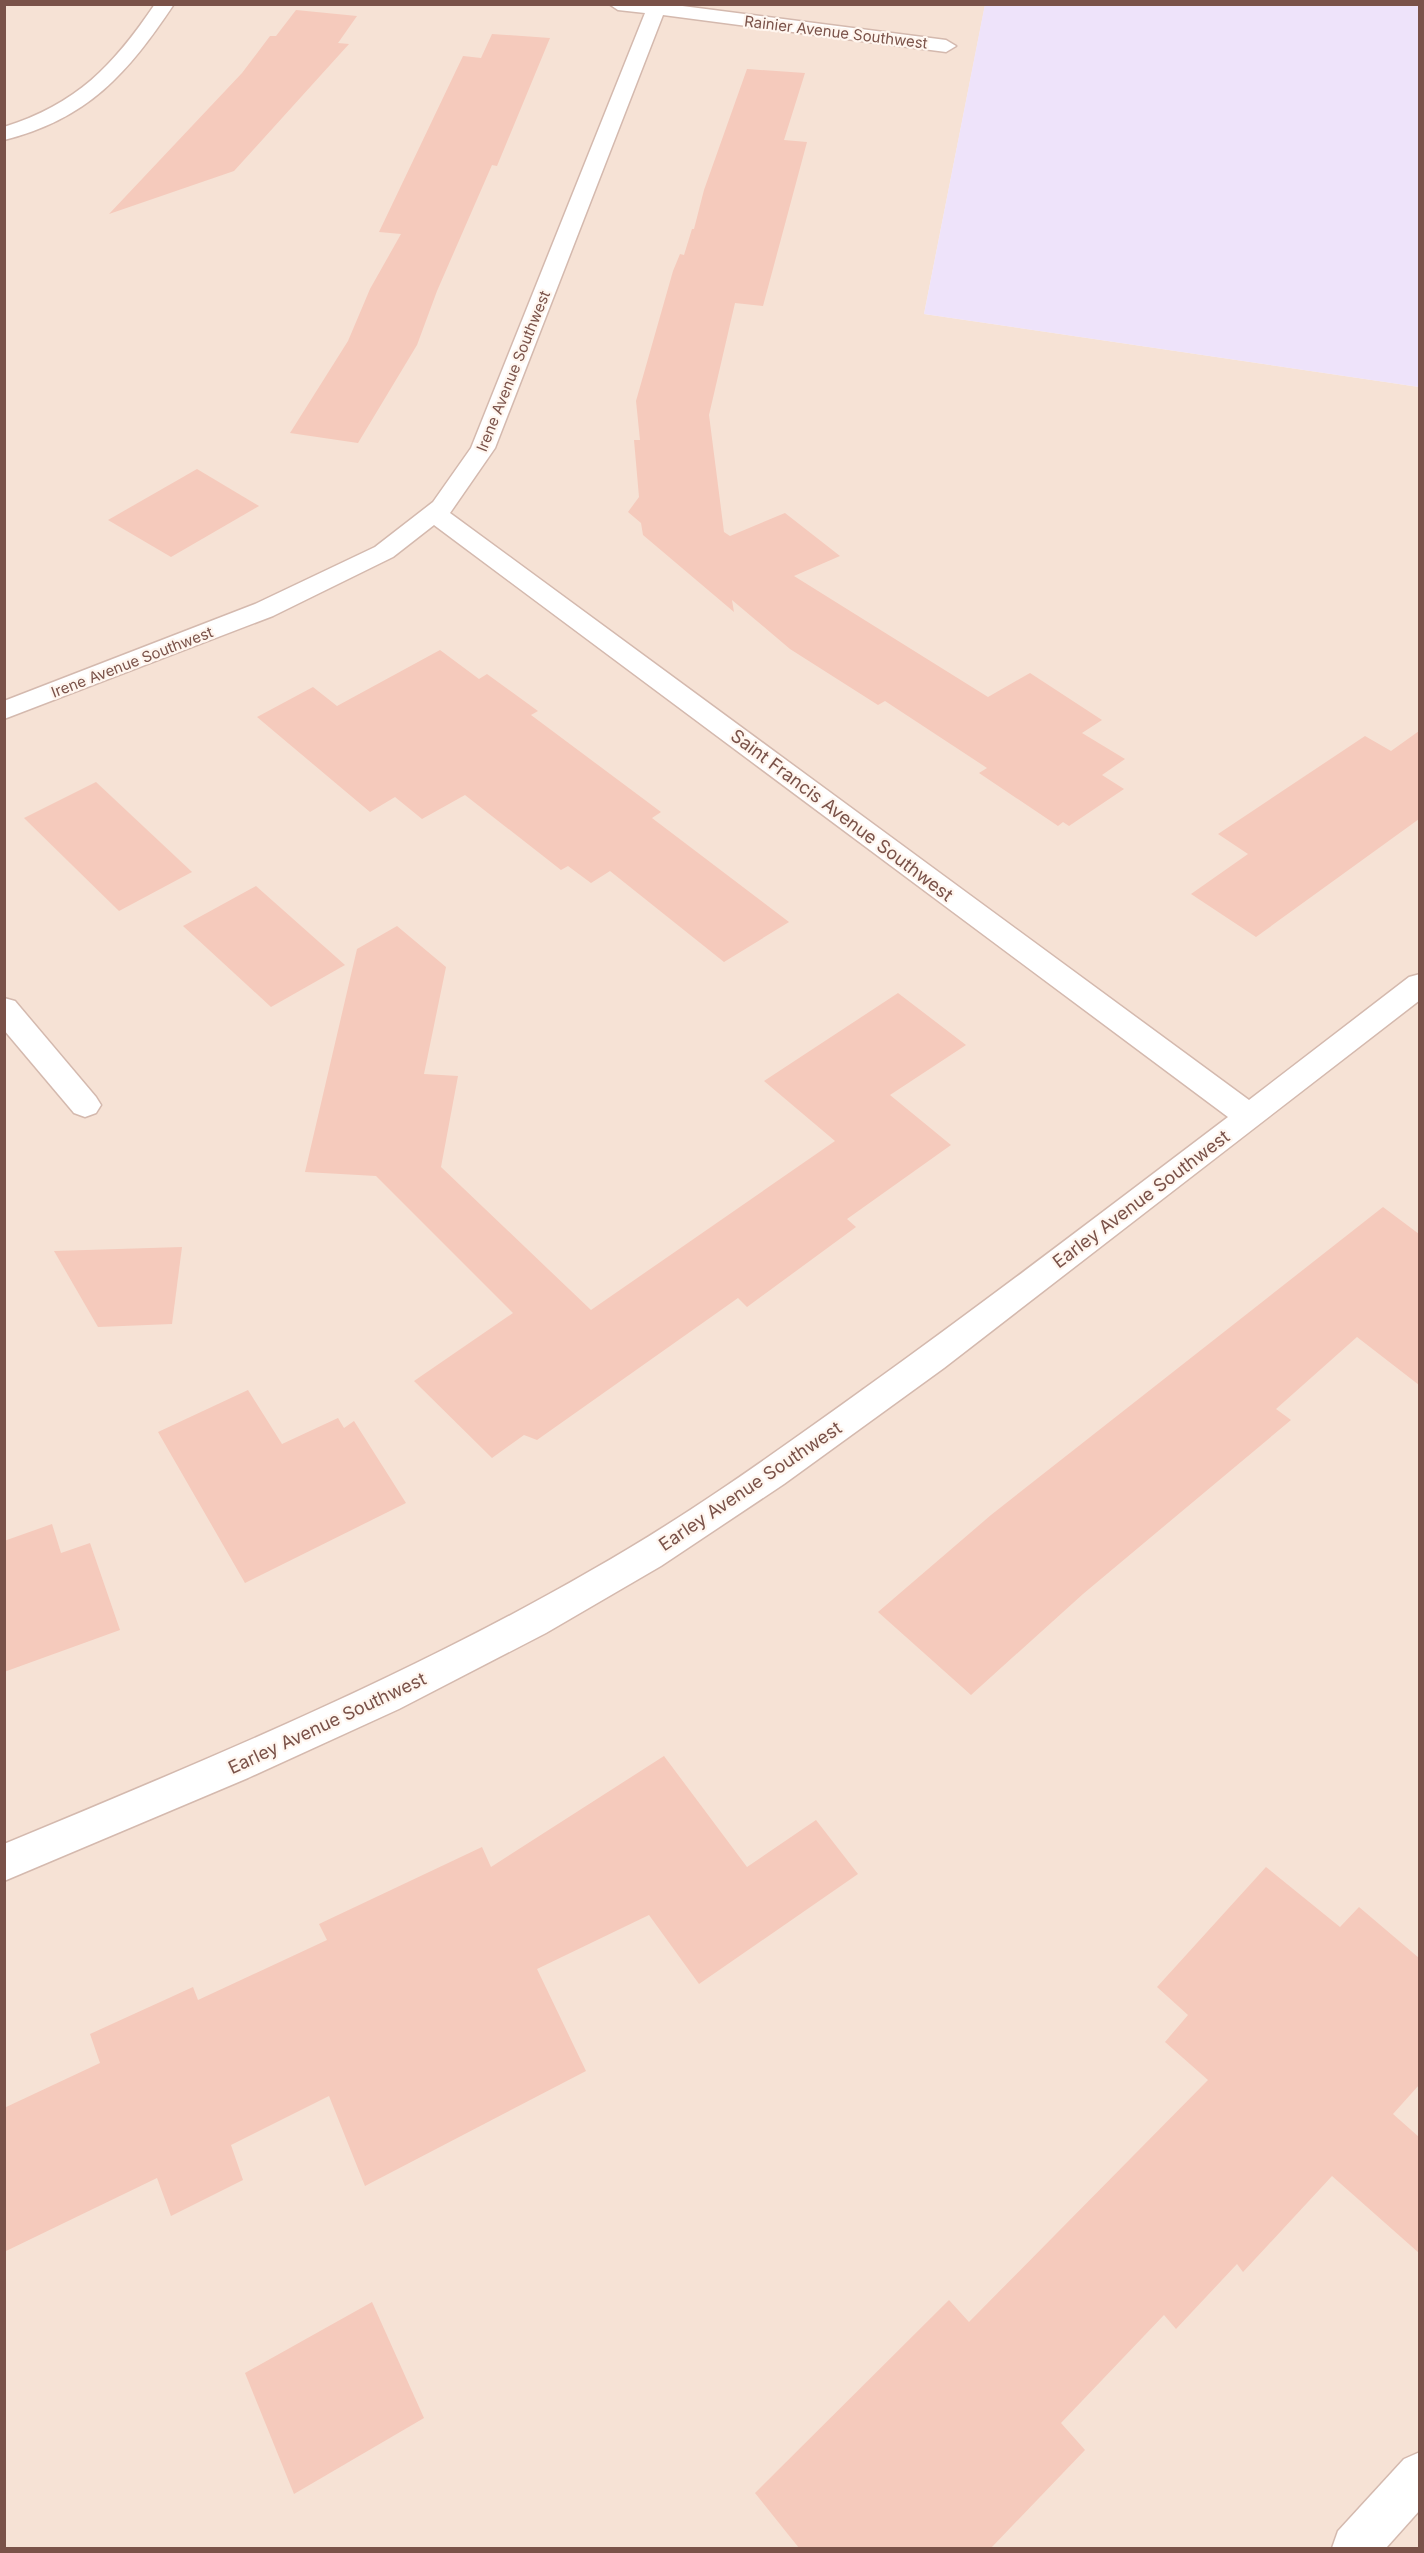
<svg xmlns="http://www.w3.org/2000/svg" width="1424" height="2553" font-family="Inter,sans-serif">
<rect width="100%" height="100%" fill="#fef1e7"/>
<path fill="#f6e2d5" d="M5,5h980l-61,309 495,73v2161h-1414z"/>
<path fill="#eee3fa" d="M985,4l434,1v382l-495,-73z"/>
<g fill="#f5cabc">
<path d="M296,10l61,6 -19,27 11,1 -115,127 -125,43 133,-141 28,-37h6z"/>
<path d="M492,34l58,4 -53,128 -5,-1 -55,126 -20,54 -59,98 -68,-10 58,-92 22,-52 31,-55 -22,-2 84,-176 18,2z"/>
<path d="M747,69l58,4 -21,67 23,2 -44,164 -28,-3 -26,112 15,117 6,4 55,-23 55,43 -46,20 194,121 42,-24 72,47 -20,13 43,26 -23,16 22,14 -55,37 -6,-4 -5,4 -79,-53 8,-5 -102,-67 -7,4 -88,-56 -58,-49 2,12 -91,-77 -2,-12 -13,-11 11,-15 -5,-57h6l-4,-39 37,-130 7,-17 4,1 8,-26h2l10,-39z"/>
<path d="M197,469l62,37 -88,51 -63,-37z"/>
<path d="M440,650l39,29 8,-5 51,37 -7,4 130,97 -9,6 137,104 -65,40 -114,-91 -19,12 -23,-17 -7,4 -96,-75 -43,24 -27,-22 -25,15 -113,-95 56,-30 24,19z"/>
<path d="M1419,731v88l-163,118 -65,-43 57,-40 -30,-20 147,-98 26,15z"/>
<path d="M96,782l96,90 -73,39 -95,-93z"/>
<path d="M256,886l89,79 -74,42 -88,-81z"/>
<path d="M397,926l49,41 -22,107 34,2 -17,91 150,143 244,-169 -71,-60 134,-88 68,52 -76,50 61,50 -104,74 9,8 -109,80 -9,-9 -201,142 -13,-5 -32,23 -78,-77 99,-68 -137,-137 -71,-4 52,-223z"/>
<path d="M1383,1207l36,27v151l-62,-48 -81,72 15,11 -208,174 -112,101 -93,-83 113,-97z"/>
<path d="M182,1247l-10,77 -74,3 -44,-76z"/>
<path d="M248,1390l34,54 56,-26 6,10 10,-7 52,82 -161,80 -87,-151z"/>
<path d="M52,1524l9,29 29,-10 30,87 -116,42v-131z"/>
<path d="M664,1756l83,111 69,-47 42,54 -159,110 -50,-69 -112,54 49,102 -221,115 -36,-90 -98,49 12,35 -72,36 -14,-38 -153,74v-144l96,-45 -10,-29 103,-47 5,13 129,-60 -8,-16 163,-77 9,20z"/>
<path d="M1266,1867l74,60 19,-20 60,51v127l-26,29 26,23v116l-87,-77 -89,96 -6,-8 -61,65 -12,-14 -103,108 24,27 -94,98h-192l-44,-55 194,-193 20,22 239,-242 -43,-38 23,-27 -31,-28z"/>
<path d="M372,2302l52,116 -130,76 -49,-121z"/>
</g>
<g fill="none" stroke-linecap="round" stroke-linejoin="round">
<g stroke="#d4b9ae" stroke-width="3">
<g id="street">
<path d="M155,4h19c-46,69 -86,115 -170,136v-13c73,-23 109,-61 151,-123z"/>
<path d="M609,4h58l279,36 10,6 -10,6 -283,-37 -168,433 -45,65 799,587 160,-123 11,-3v26l-476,368 -160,116 -123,82 -115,67 -147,76 -151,69 -244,103v-37c200,-83 399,-165 586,-273 96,-54 186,-119 275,-183 123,-88 243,-180 363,-271l-794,-592 -41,32 -120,59 -269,103v-18l251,-97 120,-57 58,-45 38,-54 174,-435 -27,-3z"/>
<path d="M4,998l11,3 81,96 5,8 -5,8 -11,4 -11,-4 -70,-83z"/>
<path d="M1420,2452v58l-34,38h-54l6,-17 66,-72z"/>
</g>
</g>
<use href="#street" fill="#fff" fill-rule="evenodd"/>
</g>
<g text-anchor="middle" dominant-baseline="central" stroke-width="4.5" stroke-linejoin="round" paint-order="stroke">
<g font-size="15" fill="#7a5249" stroke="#fff6ef">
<text transform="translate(836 32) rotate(7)">Rainier Avenue Southwest</text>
<text transform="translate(513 371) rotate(-68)">Irene Avenue Southwest</text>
<text transform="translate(132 662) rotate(-21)">Irene Avenue Southwest</text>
</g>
<g font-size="18" fill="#7a5249" stroke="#fff6ef">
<text transform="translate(842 815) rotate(37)">Saint Francis Avenue Southwest</text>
<text transform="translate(1141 1199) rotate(-37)">Earley Avenue Southwest</text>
<text transform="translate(750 1486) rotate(-34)">Earley Avenue Southwest</text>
<text transform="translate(327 1723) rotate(-25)">Earley Avenue Southwest</text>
</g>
</g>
<rect width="1424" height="2553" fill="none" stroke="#7a5249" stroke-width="12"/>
</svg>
